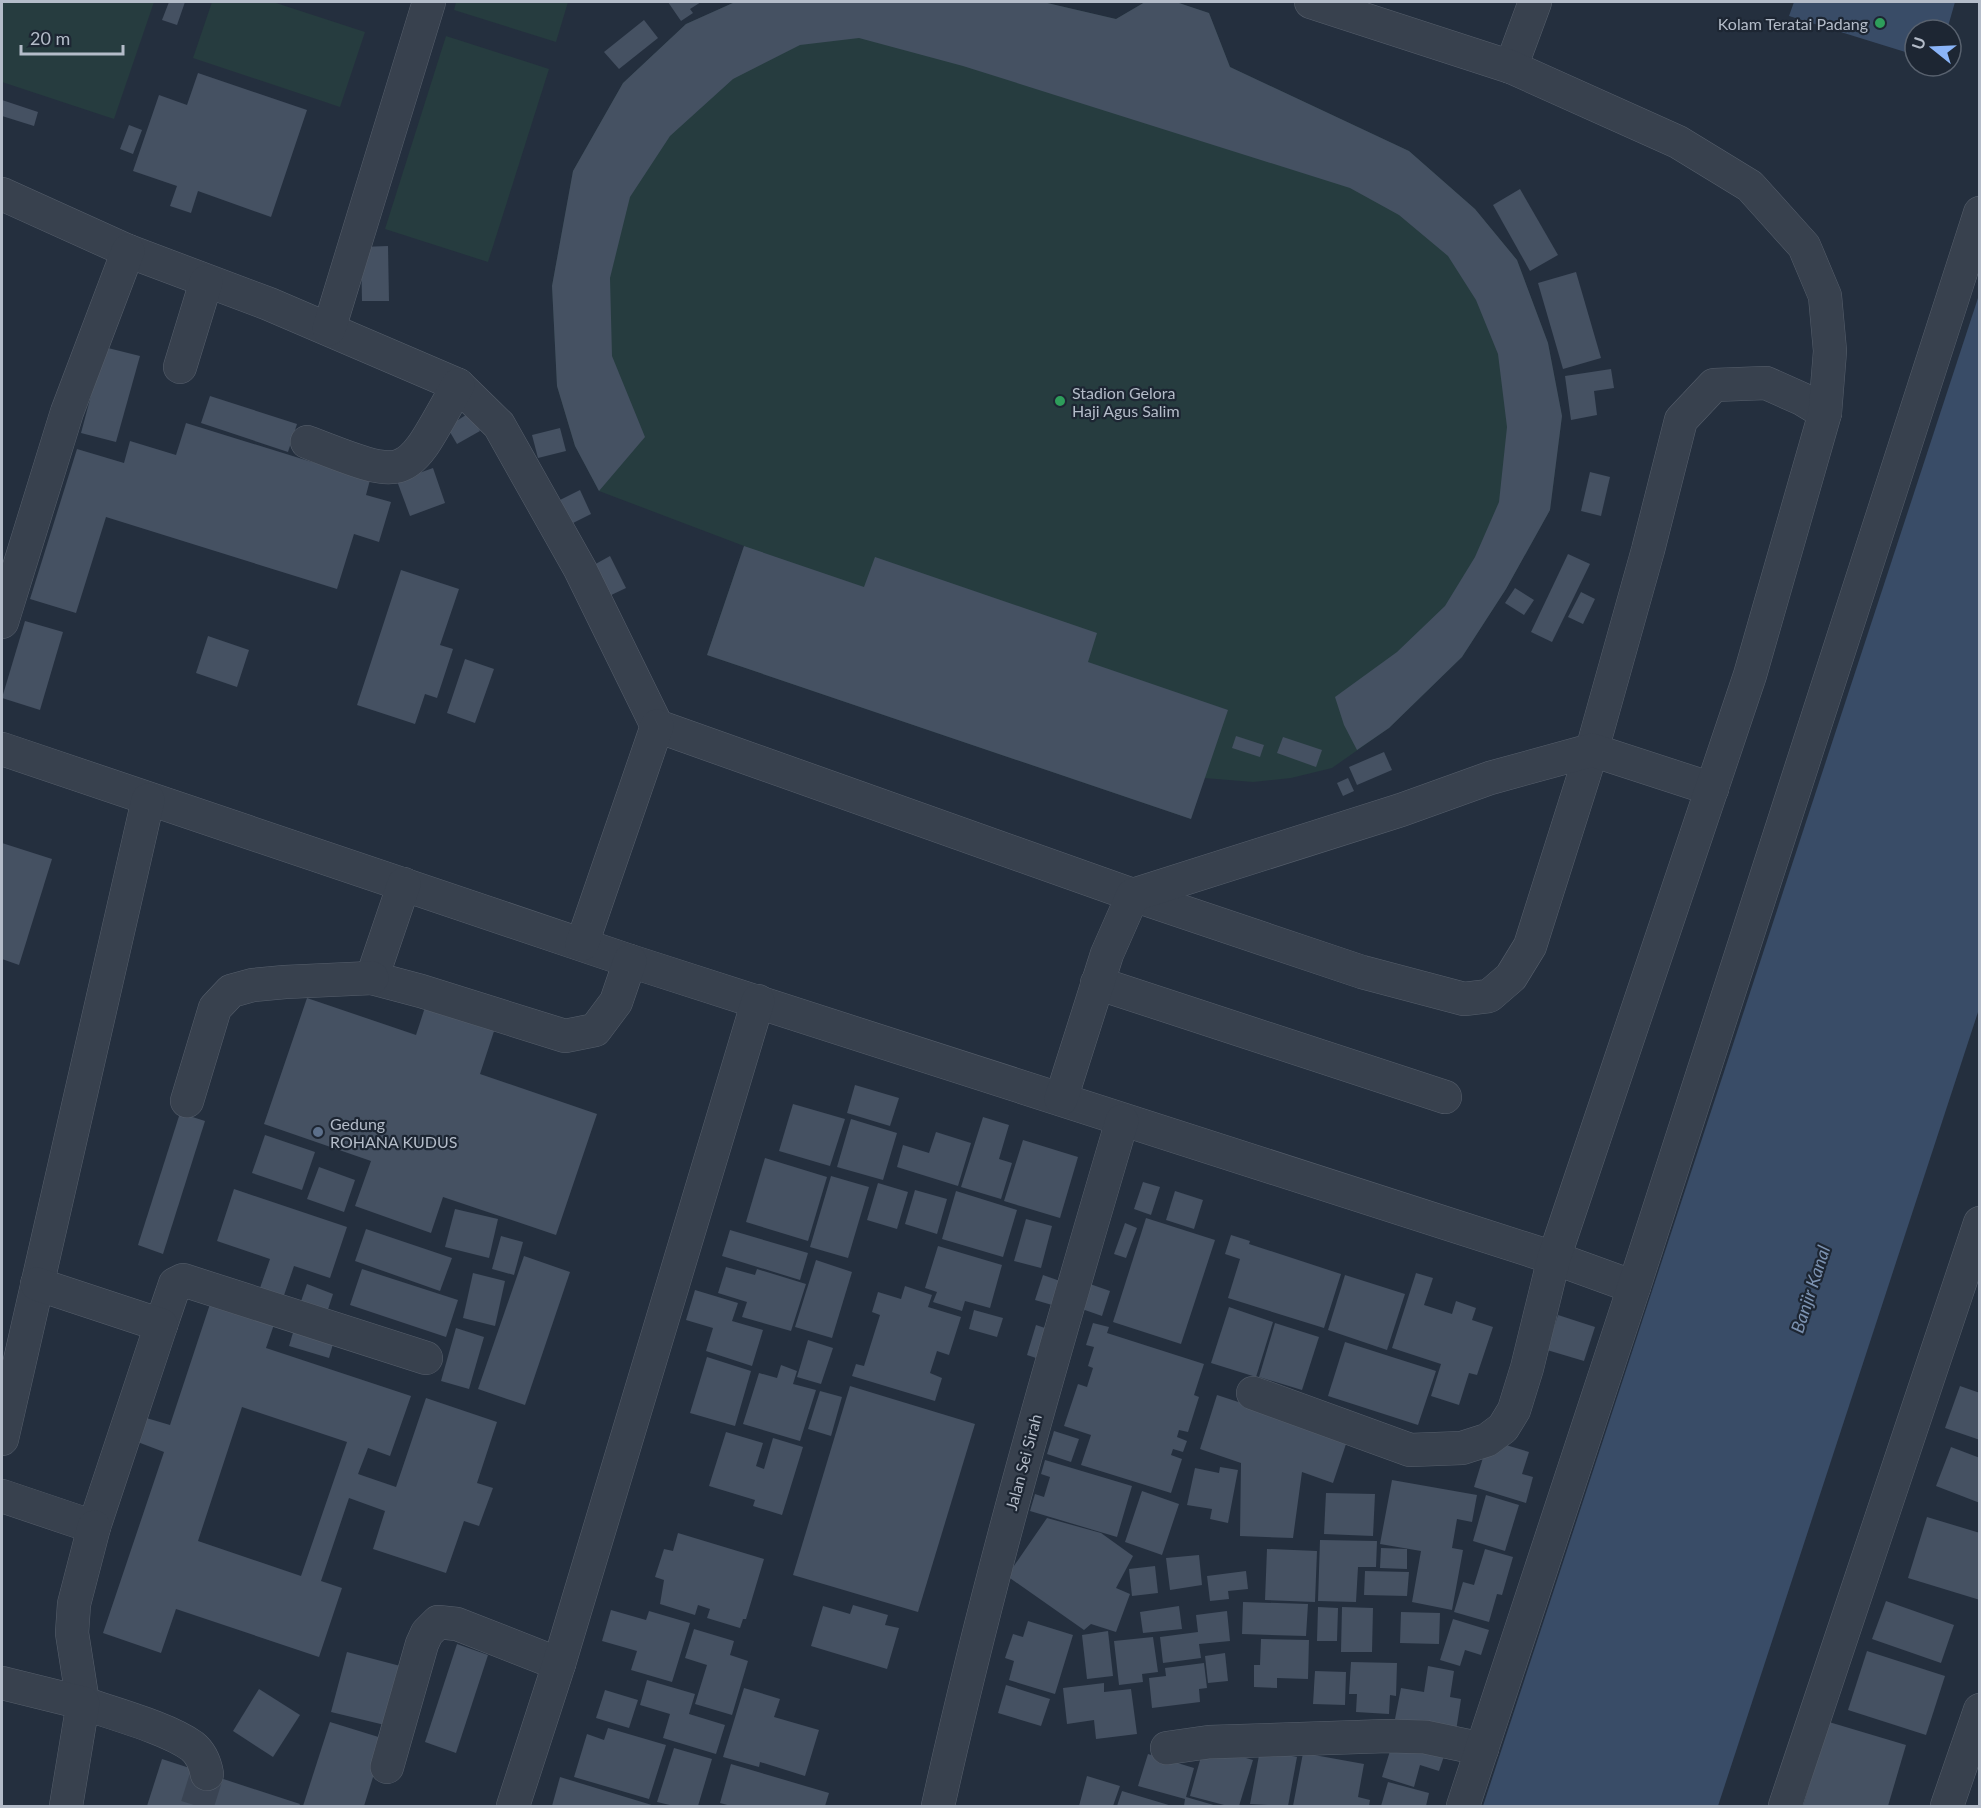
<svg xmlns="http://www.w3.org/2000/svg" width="1981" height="1808" font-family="Lato,sans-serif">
<rect width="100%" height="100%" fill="#242f3e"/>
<g fill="#263c3f">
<path d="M2,2h152l-40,117 -112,-37z"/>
<path d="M212,2h61l92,30 -25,75 -147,-49z"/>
<path d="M456,2h112l-12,40 -102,-32z"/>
<path d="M735,2h308l73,17 29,-17h31l33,11 21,54 179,84 66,58 42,51 31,83 14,73 -12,94 -44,79 -44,68 -73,71 -57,40 -41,10 -38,4 -49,-4 -13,41 -484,-164 37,-109 -145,-55 -24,-45 -18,-60 -5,-100 21,-115 50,-88 63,-59z"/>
<path d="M446,36l103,33 -61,193 -103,-33z"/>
</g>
<g fill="#394c67">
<path d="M1794,2h161l-8,28h-32v25l-126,-39z"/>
<path d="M1979,295v714l-261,797h-235z"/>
</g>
<g fill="#455162" fill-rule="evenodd">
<path d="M169,2h16l-8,23 -15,-5z"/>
<path d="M668,2h33l-11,7 3,4 -12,8z"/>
<path d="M735,2h308l73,17 29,-17h31l33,11 21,54 179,84 66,58 42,51 31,83 14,73 -12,94 -44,79 -44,68 -73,71 -32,22 -13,-25 -9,-28 62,-45 48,-46 30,-49 24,-55 8,-75 -9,-73 -22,-54 -28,-44 -49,-41 -49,-27 -387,-122 -104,-28 -59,7 -67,34 -63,57 -40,61 -20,81 2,78 33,81 -46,54 -24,-45 -18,-60 -5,-100 21,-115 50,-88 63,-59z"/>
<path d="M644,20l14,18 -39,31 -15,-17z"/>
<path d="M198,73l109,37 -36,107 -73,-26 -7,22 -21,-7 7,-20 -44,-15 26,-76 28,10z"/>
<path d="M2,100l36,12 -4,14 -32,-10z"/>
<path d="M129,125l13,5 -9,24 -13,-5z"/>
<path d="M1520,189l38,66 -28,16 -37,-66z"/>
<path d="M388,246l1,55h-27l-1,-54z"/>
<path d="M1576,272l25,86 -38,11 -25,-86z"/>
<path d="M104,347l36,9 -24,86 -35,-9z"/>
<path d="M1611,369l3,19 -20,3 3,24 -26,5 -6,-44z"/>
<path d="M210,396l87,28 -9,28 -87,-29z"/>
<path d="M469,413l11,18 -23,13 -10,-17z"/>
<path d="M186,423l184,57 -4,15 25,7 -12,40 -25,-8 -17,55 -231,-72 -30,96 -46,-14 47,-150 47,14 6,-22 46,14z"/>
<path d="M560,428l6,23 -28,7 -6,-23z"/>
<path d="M433,468l12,35 -35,13 -13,-35z"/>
<path d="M1590,472l20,5 -9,39 -20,-5z"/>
<path d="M580,490l11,24 -30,15 -11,-24z"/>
<path d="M744,546l120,41 11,-30 222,76 -9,29 140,48 -37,109 -484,-164z"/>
<path d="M1568,554l22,10 -38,78 -21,-10z"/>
<path d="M610,556l16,32 -19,9 -15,-31z"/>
<path d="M401,570l58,19 -19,56 13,4 -16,49 -12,-4 -10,30 -58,-19z"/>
<path d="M1515,588l19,12 -10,15 -19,-12z"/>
<path d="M1581,592l14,7 -12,25 -15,-7z"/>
<path d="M25,621l38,11 -23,78 -38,-12z"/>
<path d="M208,636l41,14 -12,37 -41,-14z"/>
<path d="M465,659l29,10 -19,54 -28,-10z"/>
<path d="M1236,736l28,9 -4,12 -28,-9z"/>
<path d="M1283,737l39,13 -6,17 -39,-14z"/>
<path d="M1384,752l8,18 -35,15 -8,-18z"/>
<path d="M1348,778l6,13 -11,5 -6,-13z"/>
<path d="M2,843l50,16 -33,106 -17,-6z"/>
<path d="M307,998l109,37 12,-37 69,24 -17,52 117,40 -41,121 -113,-38 -12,36 -76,-27 16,-45 -107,-37z"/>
<path d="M855,1085l44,13 -9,28 -43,-13z"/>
<path d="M793,1104l52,15 -15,47 -51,-15z"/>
<path d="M180,1113l25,8 -42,133 -25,-9z"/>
<path d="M983,1117l26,8 -10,34 13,4 -11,36 -40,-12z"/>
<path d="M851,1119l46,14 -14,47 -46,-13z"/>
<path d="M936,1132l35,11 -13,43 -61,-19 6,-22 26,8z"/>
<path d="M265,1135l50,17 -13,38 -50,-17z"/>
<path d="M1023,1140l55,17 -18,61 -56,-17z"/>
<path d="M765,1158l62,19 -19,64 -62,-19z"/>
<path d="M319,1167l36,13 -11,32 -37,-13z"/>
<path d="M831,1176l38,11 -21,71 -38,-11z"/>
<path d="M1143,1182l17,5 -9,28 -17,-6z"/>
<path d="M878,1183l30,9 -11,37 -30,-9z"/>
<path d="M234,1189l113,38 -17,51 -36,-12 -28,82 145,48 -21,60 -22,-8 -10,26 38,13 30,-89 71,24 -20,61 16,5 -14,38 -15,-5 -18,52 -73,-24 12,-38 -36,-13 -28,83 21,7 -23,69 -143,-48 -15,44 -58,-20 61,-181 -29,-11 8,-24 27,8 42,-127 40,13 18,-52 -53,-18zM242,1407l105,35 -46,134 -103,-35z"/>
<path d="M915,1190l32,9 -10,35 -32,-10z"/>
<path d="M956,1191l61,19 -14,47 -61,-18z"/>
<path d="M1175,1191l28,9 -9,29 -28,-9z"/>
<path d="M455,1209l43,10 -9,39 -44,-11z"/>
<path d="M1146,1218l69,22 -34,104 -68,-22z"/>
<path d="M1026,1219l26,7 -11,42 -27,-7z"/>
<path d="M1125,1223l12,5 -11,30 -12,-4z"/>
<path d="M366,1229l86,29 -12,33 -85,-30z"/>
<path d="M730,1230l78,23 -8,27 -78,-24z"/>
<path d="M1231,1235l19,6 -1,3 92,30 -17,54 -96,-30 12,-39 -15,-5z"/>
<path d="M501,1236l22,6 -9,33 -22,-6z"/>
<path d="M938,1246l64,19 -12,43 -25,-7 -3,10 -29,-9 4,-10 -12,-4z"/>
<path d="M524,1256l46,16 -45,133 -47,-16z"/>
<path d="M816,1260l36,12 -20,66 -37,-11z"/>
<path d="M726,1267l29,8 2,-6 49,15 -15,47 -49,-14 5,-15 -29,-9z"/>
<path d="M362,1269l96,31 -12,37 -96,-32z"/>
<path d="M473,1273l32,8 -10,45 -32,-8z"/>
<path d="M1416,1273l17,5 -9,27 28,9 4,-13 20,7 -4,12 21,7 -16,48 -8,-2 -10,32 -28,-9 10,-32 -49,-16z"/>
<path d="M1043,1275l17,6 -8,24 -17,-5z"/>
<path d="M1345,1275l60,19 -18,56 -59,-20z"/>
<path d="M307,1284l26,10 -9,28 -27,-9z"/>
<path d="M1090,1284l20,7 -8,25 -20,-7z"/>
<path d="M905,1286l27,9 -4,12 33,10 -12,38 -12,-4 -7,22 12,5 -7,23 -83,-25 4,-12 8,2 16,-51 -8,-3 6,-20 23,7z"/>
<path d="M695,1290l43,13 -6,18 31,9 -11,36 -46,-15 7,-23 -27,-8z"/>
<path d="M1229,1307l44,15 -17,55 -45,-14z"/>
<path d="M974,1310l29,8 -6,19 -28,-8z"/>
<path d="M1558,1315l37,12 -11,34 -37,-11z"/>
<path d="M1093,1323l16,4 -2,6 97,31 -10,31 5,2 -11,35 -9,-2 -2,7 10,4 -4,11 -10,-3 -2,6 11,4 -11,34 -90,-28 10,-30 -27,-9 14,-42 9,3 6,-19 -5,-2 6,-19 -8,-2z"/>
<path d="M1275,1323l44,14 -17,53 -43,-13z"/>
<path d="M1036,1325l15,5 -9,30 -15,-5z"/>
<path d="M295,1326l40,11 -6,21 -40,-12z"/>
<path d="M456,1328l28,9 -15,52 -28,-8z"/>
<path d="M808,1340l25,8 -12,36 -24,-7z"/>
<path d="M1345,1342l91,29 -18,54 -90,-29z"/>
<path d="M707,1357l44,14 -16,55 -45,-13z"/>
<path d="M781,1365l16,6 -4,13 23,6 -16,51 -57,-17 16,-51 18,5z"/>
<path d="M850,1386l125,38 -57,188 -125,-37z"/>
<path d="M1960,1386l20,7v47l-35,-12z"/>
<path d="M820,1391l22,6 -11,39 -23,-7z"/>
<path d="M1217,1395l131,43 -15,45 -31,-11 -9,66 -53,-2 1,-73 -41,-14z"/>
<path d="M1054,1431l25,8 -8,23 -24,-8z"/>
<path d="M726,1432l37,11 -7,23 8,3 9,-31 30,9 -21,68 -29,-9 2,-6 -46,-14z"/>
<path d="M1496,1442l33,10 -7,22 11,3 -7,26 -52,-16 11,-36z"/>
<path d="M1951,1447l29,11v45l-44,-17z"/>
<path d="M1045,1460l87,26 -15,51 -87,-26 5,-17 9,3 6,-20 -9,-3z"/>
<path d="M1220,1467l18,3 -10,53 -18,-4 2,-10 -25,-4 8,-37 24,5z"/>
<path d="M1392,1480l85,15 -5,27 -15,-3 -5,29 11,2 -11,60 -40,-8 9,-51 -41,-7z"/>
<path d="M1142,1491l37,13 -17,51 -37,-13z"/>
<path d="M1326,1493l49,1 -2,42 -49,-2z"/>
<path d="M1486,1495l33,10 -14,46 -32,-10z"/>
<path d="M1927,1517l53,16v67l-72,-22z"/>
<path d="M1047,1518l54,15 32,23 -17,32 14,6 -14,38 -25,-8 -7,6 -77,-54z"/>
<path d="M678,1533l86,26 -18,60h-3l-3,9 -33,-10 3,-9 -12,-4 -3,10 -35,-11 4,-24 -9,-3 9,-28 9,2z"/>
<path d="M1320,1540l57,1 -1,26h-18l-2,35 -38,-1z"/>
<path d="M1381,1548l26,1v20l-27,-1z"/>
<path d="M1267,1549l50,2 -2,51 -50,-2z"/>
<path d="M1485,1549l28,8 -11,38 -5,-1 -8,28 -35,-10 9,-30 11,3z"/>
<path d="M1199,1555l3,30 -32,5 -4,-32z"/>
<path d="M1155,1566l3,27 -26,3 -3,-27z"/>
<path d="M1246,1571l2,18 -20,2 1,8 -19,2 -3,-25z"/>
<path d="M1365,1571l44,1 -2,24 -43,-1z"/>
<path d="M1886,1601l68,24 -13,38 -69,-24z"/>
<path d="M1243,1602l65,2 -2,32 -64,-2z"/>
<path d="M853,1605l35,10 -3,10 14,3 -12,41 -76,-23 12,-40 27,8z"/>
<path d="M1179,1606l3,23 -39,4 -3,-21z"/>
<path d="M1318,1607l20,1 -1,33h-20z"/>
<path d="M1342,1607l31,1 -1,44h-31z"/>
<path d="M611,1610l35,10 3,-9 41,12 -18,59 -41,-12 6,-19 -35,-10z"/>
<path d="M1227,1611l3,30 -31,3 2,14 -38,5 -3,-26 38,-5 -2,-17z"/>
<path d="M1401,1612l39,1 -1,31 -39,-1z"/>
<path d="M1453,1619l36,11 -8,25 -16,-5 -5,16 -20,-6z"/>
<path d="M1028,1621l45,14 -18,59 -46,-14 5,-19 -9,-3 8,-24 10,3z"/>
<path d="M694,1629l40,12 -4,14 18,6 -16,54 -37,-11 12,-39 -22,-7z"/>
<path d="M1108,1631l5,45 -26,3 -5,-44z"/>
<path d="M1153,1637l5,35 -16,2 1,8 -24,3 -5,-44z"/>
<path d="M1261,1639l48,1 -1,39 -31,-1v10l-23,-1v-22h6z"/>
<path d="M457,1644l31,11 -32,98 -31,-11z"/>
<path d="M1867,1651l78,25 -19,59 -78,-25z"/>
<path d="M347,1652l61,16 -15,59 -62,-15z"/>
<path d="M1225,1653l3,28 -20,2 -3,-27z"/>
<path d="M1351,1662l46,1 -1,33 -6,-1 -1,19 -33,-2 1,-18h-8z"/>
<path d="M1204,1663l3,25 -8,1 1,13 -48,6 -3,-30 17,-2 -1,-8z"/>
<path d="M1428,1666l26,5 -4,26 11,2 -5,32 -61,-12 6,-31 23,4z"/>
<path d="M1315,1671l31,1 -1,33 -32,-1z"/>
<path d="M647,1680l48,14 -6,20 36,11 -9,29 -53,-16 7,-24 -30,-9z"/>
<path d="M1104,1683v9l27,-3 6,45 -41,5 -2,-19 -27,4 -4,-36z"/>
<path d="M1006,1685l44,14 -9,27 -43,-13z"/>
<path d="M744,1688l36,11 -6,18 45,13 -14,46 -45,-14 -1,5 -36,-10z"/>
<path d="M259,1689l41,26 -27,42 -40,-26z"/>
<path d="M605,1690l33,10 -9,28 -33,-10z"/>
<path d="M330,1722l55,17 -21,67h-61z"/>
<path d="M1829,1722l77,23 -18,61h-85z"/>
<path d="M608,1728l58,17 -17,54 -75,-22 13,-43 17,6z"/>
<path d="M1394,1738l51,15 -6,18 -19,-6 -6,22 -32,-10z"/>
<path d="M1204,1746l49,14 -14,46h-11l-38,-10z"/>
<path d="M674,1748l38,11 -14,47h-24l-17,-4z"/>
<path d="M1260,1750l37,7 -9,49 -38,-2z"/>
<path d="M1303,1753l61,11 -6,33 12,3 -1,6h-76z"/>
<path d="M1148,1754l46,14 -8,29 31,9h-33l1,-7 -47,-13z"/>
<path d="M162,1759l138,45 -1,2h-152z"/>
<path d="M731,1764l98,29 -4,13h-94l-11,-3z"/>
<path d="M1087,1776l33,10 -7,20h-34z"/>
<path d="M560,1777l95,29h-103z"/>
<path d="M1388,1782l41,11 -3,13h-45z"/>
<path d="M1122,1791l50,15h-55z"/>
</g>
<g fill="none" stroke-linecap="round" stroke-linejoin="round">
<path stroke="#3a4453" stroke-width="33" stroke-dasharray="33 16" stroke-linecap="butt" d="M197,1806l10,-32"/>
<g stroke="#565f6c" stroke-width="34">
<g id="minor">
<path d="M1511,67l24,-65"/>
<path d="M2,194l126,57 141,53 189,81 41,40 81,144 77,157 476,169 229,77 102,27 25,-3 22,-19 19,-31 62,-196 56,-200 33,-130 33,-35 52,-2 36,16 23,14"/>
<path d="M329,329l100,-327"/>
<path d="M180,367l26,-85"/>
<path d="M307,442c105,41 97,39 151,-57"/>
<path d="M2,622l65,-210 61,-161"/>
<path d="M2,749l628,212 924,297 80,29"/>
<path d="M404,884l-32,94 49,13 144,45 30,-6 21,-28 14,-41"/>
<path d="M582,944l75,-218"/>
<path d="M1097,983l348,114"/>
<path d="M1061,1099l46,-145 26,-59 268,-85 89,-32 102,-28 120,39"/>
<path d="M187,1101l28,-93 16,-17 22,-6 32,-3 87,-4"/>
<path d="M161,1325l14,-41 8,-4 243,78"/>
<path d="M1253,1393l157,57 52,-2 25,-8 16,-12 11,-18 13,-42 27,-110 196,-583 75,-262 5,-62 -5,-55 -21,-50 -54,-60 -72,-44 -167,-75 -200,-65"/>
<path d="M2,1439l146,-639"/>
<path d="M2,1496l92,31 67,-202 -124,-41"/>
<path d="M94,1527l-20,77 -2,29 11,70c31,11 84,25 109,43 9,7 13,17 15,28"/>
<path d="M2,1683l81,20 -17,103"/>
<path d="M1167,1748l42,-6 179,-6 37,1 57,12"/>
<path d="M387,1767l35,-123 5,-11 11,-11 19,2 102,40"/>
<path d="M513,1806l46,-142 199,-663"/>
<path d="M938,1806c51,-231 117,-458 184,-685"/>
<path d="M1463,1806l171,-519 346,-1074"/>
<path d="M1785,1806l195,-583"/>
<path d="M1947,1806l33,-96"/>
</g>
</g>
<use href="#minor" stroke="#38414e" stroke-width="33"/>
</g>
<g fill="#2e9e5b" stroke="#1d2633" stroke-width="2">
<circle cx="1880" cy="23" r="6"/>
<circle cx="1060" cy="401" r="6"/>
</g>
<circle fill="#5c6f8a" stroke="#1d2633" stroke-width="2" cx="318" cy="1132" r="6"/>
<g text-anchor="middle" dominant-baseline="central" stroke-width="4.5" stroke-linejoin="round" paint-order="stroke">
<g font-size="16" fill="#b4bcc9" stroke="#1d2633" text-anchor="start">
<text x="1868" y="23" text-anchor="end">Kolam Teratai Padang</text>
<text x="1072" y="392">Stadion Gelora<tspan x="1072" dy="18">Haji Agus Salim</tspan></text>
<text x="330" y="1123">Gedung<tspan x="330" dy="18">ROHANA KUDUS</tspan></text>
</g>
<g font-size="16" fill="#b4bcc9" stroke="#1d2633">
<text transform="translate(1023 1462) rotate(-75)">Jalan Sei Sirah</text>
</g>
<g font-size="18" font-style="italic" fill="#7c92b1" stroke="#1d2633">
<text transform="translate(1810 1289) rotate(-72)">Banjir Kanal</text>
</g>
</g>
<rect width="1981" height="1808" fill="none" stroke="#b4bcc9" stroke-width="6"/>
<g transform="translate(1933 48) rotate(288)"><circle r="28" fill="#1d2633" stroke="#59626f" stroke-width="1.5"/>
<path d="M0-4.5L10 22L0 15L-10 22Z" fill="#8ab4f8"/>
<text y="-9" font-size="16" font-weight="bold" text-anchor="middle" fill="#b4bcc9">U</text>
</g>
<path d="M21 45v9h102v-9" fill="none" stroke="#b4bcc9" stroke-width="3"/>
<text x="30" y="45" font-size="18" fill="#b4bcc9" stroke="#1d2633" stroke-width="4.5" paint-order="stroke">20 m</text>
</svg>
